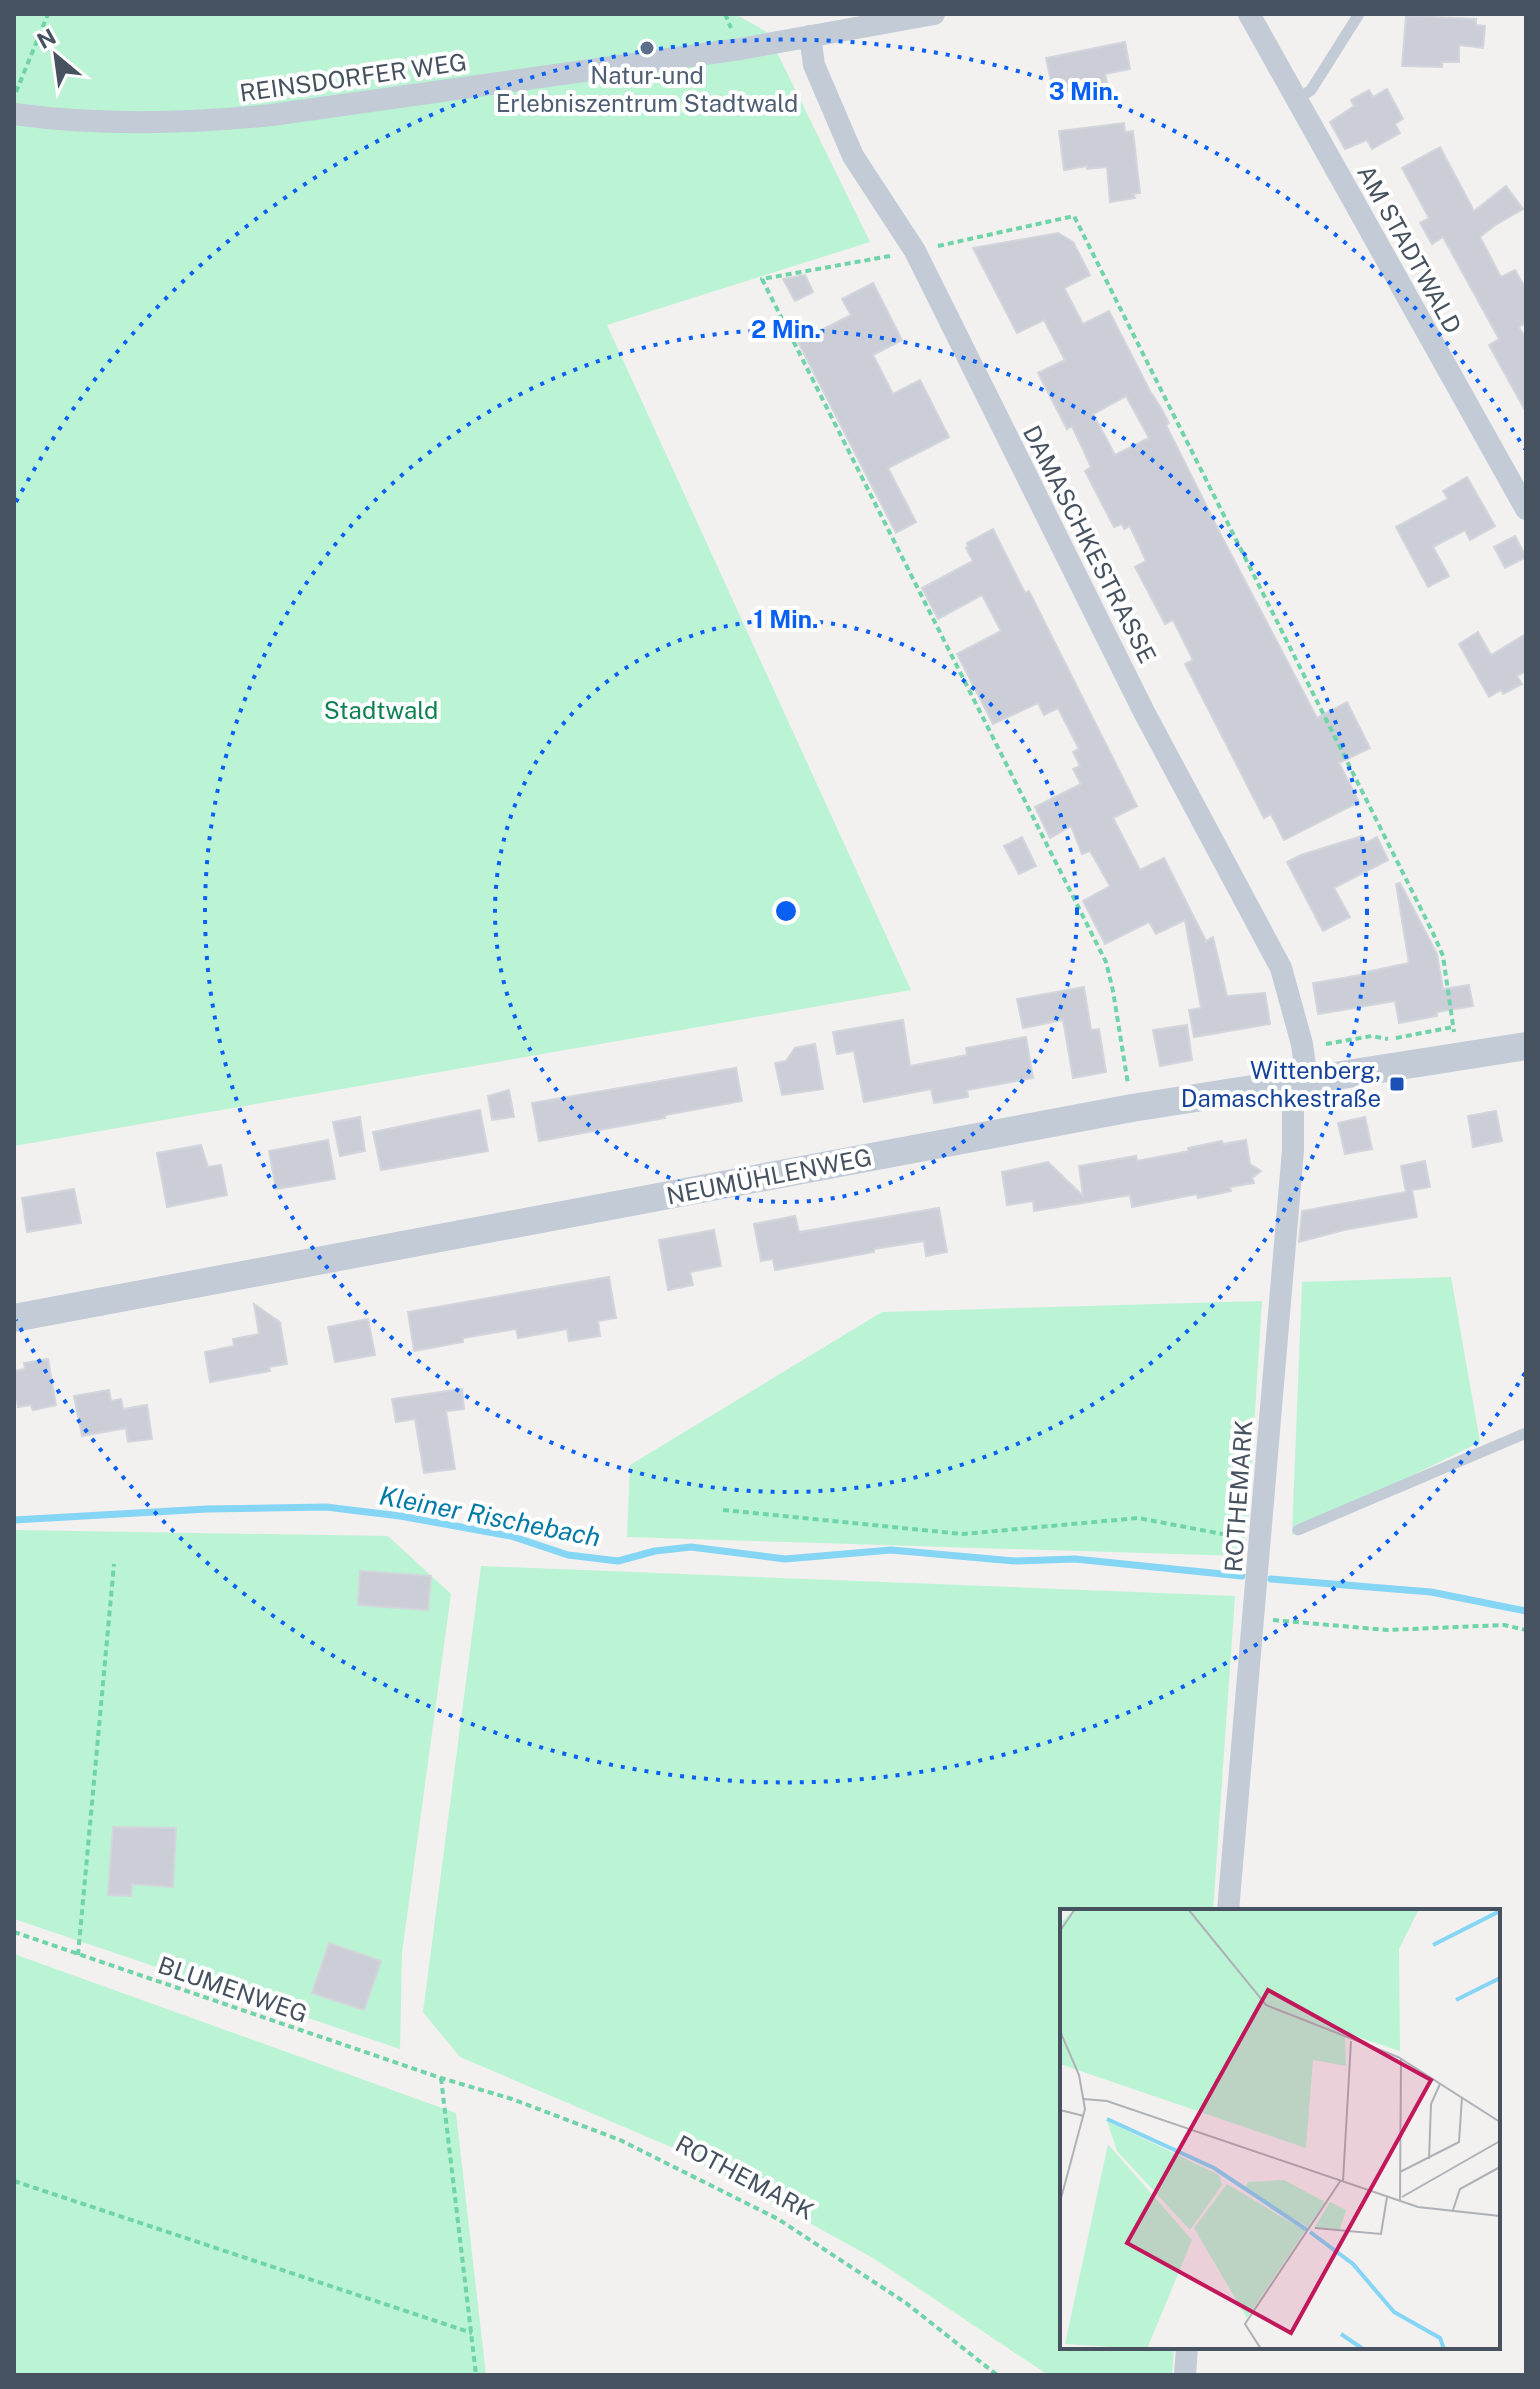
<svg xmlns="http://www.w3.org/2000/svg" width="1540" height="2389" font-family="'Public Sans',sans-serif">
<rect width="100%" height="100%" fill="#f3f0f0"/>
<g fill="#bbf3d5">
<path d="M14,14h721l32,18 103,210 -263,83 304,665 -897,156z"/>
<path d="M1451,1277l29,165 -188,93 10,-253z"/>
<path d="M1262,1301l-14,222 -9,33 -612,-19 3,-72 252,-153z"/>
<path d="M14,1530l374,6 63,58 -49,359 -2,96 -386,-130z"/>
<path d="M481,1566l754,30 -22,315h-151v436h112l-2,28h-124l-175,-117 -202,-111 -211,-90 -37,-45z"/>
<path d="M14,1954l442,159 30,262h-472z"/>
</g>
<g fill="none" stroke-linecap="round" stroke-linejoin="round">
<g stroke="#85d5f4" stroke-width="7">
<path d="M14,1520l193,-11 119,-2 74,9 111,20 57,19 50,6 37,-10 36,-4 94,12 106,-9 123,11 61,-2 167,17"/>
<path d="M1271,1579l160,13 95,19"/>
</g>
</g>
<g fill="#cbced6" stroke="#d3d5dc" stroke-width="2" fill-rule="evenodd">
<path d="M1406,16l70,3v6l9,1 -2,22 -24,-3v17h-17v5l-40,-1z"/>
<path d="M1125,42l5,27 -25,5 3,14 -53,12 -9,-42z"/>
<path d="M1387,89l16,30 -8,5 5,9 -28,16 -5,-9 -22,9 -15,-27 24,-16 -3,-6 18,-10 4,7z"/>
<path d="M1124,123l1,9 8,-1 7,62 -7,1 2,4 -25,4 -3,-35 -20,2v-3l-23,4 -5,-39z"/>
<path d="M1440,147l34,64 32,-25 17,23 -29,17 -14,11 21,40 14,-7 11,19v34l-7,4 7,12v73l-37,-67 10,-6 -56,-102 -11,7 -12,-21 9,-5 -27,-50z"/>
<path d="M1058,233l15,9 17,33 -26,13 19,36 26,-13 41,80 11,17 8,15 -3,2 56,112 95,181 30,-16 23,46 -31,15 20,39 -75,38 -13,-26 -7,4 -79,-154 8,-4 -20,-40 -8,4 -30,-57 11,-6 -16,-35 -6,3 -2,-5 -8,3 -29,-56 6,-4 -19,-41 -5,3 -29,-56 27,-13 -21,-40 -27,13 -44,-85zM1126,396l23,42 -34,17 -22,-41z"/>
<path d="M805,275l8,17 -18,9 -12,-22z"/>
<path d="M873,283l29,57 -29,15 20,39 27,-14 29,57 -61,31 28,54 -20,11 -98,-191 53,-27 -9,-16z"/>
<path d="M1467,477l28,49 -25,14 -5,-10 -32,17 16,29 -21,11 -32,-60 52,-28 -5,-8z"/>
<path d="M993,529l32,64 4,-2 108,215 -24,12 27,52 24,-12 42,83 7,-4 14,59 38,-3 5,31 -76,13 -5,-27 12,-2 -16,-88 -29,14 -7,-12 -44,22 -22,-43 27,-15 -20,-35 -8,3 -11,-28 -21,12 -15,-31 46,-23 -8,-15 7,-3 -7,-14 6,-3 -21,-41 -14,7 -6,-12 -45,21 -36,-70 44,-23 -19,-36 -44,24 -16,-31 51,-27 -7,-13 2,-1 -1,-4z"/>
<path d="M1515,536l11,21 -21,11 -11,-21z"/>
<path d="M1478,632l13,23 35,-21v37l-9,5 5,8 -19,10 -2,-4 -12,7 -30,-53z"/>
<path d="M1362,836l4,7 11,-6 11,23 -54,28 16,29 -27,14 -36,-69 14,-7z"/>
<path d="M1022,837l14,29 -17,8 -15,-28z"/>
<path d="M1400,883l37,71 6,35 26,-4 4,21 -36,6v4l-38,7 -4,-22 -77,13 -5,-31 54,-9 -1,-2 43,-9 -13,-79z"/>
<path d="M1084,987l7,43 8,-1 7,43 -33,6 -10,-58 -40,8 -6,-29z"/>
<path d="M903,1020l7,46 57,-11 -1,-7 60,-11 7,41 -66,12 1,7 -34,6 -3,-14 -67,13 -10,-51 -17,3 -4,-22z"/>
<path d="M1187,1025l5,35 -32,6 -7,-36z"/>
<path d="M815,1044l8,45 -41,6 -7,-32 11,-2 9,-13z"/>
<path d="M736,1068l6,33 -77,14v3l-126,23 -7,-38z"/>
<path d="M509,1090l5,27 -22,3 -4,-24z"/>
<path d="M480,1110l8,41 -107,19 -8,-38z"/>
<path d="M1496,1111l6,30 -29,6 -5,-31z"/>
<path d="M360,1117l5,34 -25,5 -7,-34z"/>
<path d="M1365,1117l7,32 -27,5 -7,-31z"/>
<path d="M328,1140l7,39 -59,10 -7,-38z"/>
<path d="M1246,1140l4,24 11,7 -9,7 2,5 -24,4 1,4 -33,7 -1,-4 -65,13 -2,-12 -96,16 -1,-10 -26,4 -5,-33 46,-10 35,34 -4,-30 57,-10 1,5 52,-10 -1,-3 34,-7 1,3z"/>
<path d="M201,1145l7,22 13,-2 6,30 -60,12 -10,-54z"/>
<path d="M1425,1161l5,26 -18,3 5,27 -73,13 -45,12 3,-31 104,-19 -5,-26z"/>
<path d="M74,1189l7,34 -54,9 -5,-34z"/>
<path d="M939,1208l8,44 -21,4 -2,-15 -50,8v3l-99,18 -2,-11 -12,2 -7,-37 41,-8 4,16z"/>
<path d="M714,1230l7,36 -31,6 3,13 -25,5 -9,-50z"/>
<path d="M609,1277l7,41 -18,3 2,15 -31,5 -2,-12 -49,9 -2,-9 -53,9v4l-49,9 -6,-39z"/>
<path d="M254,1304l26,18 7,42 -18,3 1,4 -60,11 -5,-30 29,-6 -1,-7 26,-5z"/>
<path d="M368,1319l7,36 -40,7 -7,-35z"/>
<path d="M48,1359l8,46 -23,5 -2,-5 -13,2 -1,-6 -3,1v-31l11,-2 -1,-6z"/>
<path d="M462,1389l2,20 -18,2 9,58 -31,4 -9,-54 -19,3 -4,-23z"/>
<path d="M109,1390l2,11 10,-2 2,10 24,-4 5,34 -24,3 -2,-14 -44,8 -8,-40z"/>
<path d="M360,1571l71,5 -3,34 -70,-5z"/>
<path d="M113,1827l63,1 -3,59 -41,-3 -1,12 -23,-1z"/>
<path d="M329,1943l52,18 -17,49 -52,-17z"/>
</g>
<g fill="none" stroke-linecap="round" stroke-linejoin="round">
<g stroke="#70d4a9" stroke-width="4" stroke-dasharray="6 4" stroke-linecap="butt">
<path d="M725,14l6,14"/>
<path d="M16,92l32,-78"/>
<path d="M938,246l136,-30 359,717 10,23 11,76"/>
<path d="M890,256l-128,23 344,683 7,29 15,93"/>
<path d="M1396,1038l57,-11"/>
<path d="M1326,1044l46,-8 16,3"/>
<path d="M723,1510l240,24 175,-16 100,19"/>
<path d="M1273,1620l114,10 117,-5 22,5"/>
<path d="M14,1932l427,146 71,21 108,41 158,79 128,84 91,72"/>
<path d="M78,1955l36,-391"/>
<path d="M441,2078l35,297"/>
<path d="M14,2181l458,152"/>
</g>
<g stroke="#c2cbd6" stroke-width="11">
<path d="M1297,100l14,-10 48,-76"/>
<path d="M1298,1530l228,-97"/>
</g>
<g stroke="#c2cbd6" stroke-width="22">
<path d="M1249,14l277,495"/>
<path d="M810,36l4,29 39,91 62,95 229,461 137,256 21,76 5,37"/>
<path d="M14,114c86,12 171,10 258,1l468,-66 194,-35"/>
<path d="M1228,1911l65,-761v-37l-3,-29"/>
<path d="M1185,2375l2,-28"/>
</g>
<path stroke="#c2cbd6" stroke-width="28" d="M14,1318l1118,-210 394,-62"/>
</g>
<g fill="none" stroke="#0960f3" stroke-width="4" stroke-dasharray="4 8">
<circle cx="786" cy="911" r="291"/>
<circle cx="786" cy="911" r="581"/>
<path d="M1525 1373A872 872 0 0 1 16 1320M16 502A872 872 0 0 1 1525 449"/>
</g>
<circle fill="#5c6f8a" stroke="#fff" stroke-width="3" cx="647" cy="48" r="8"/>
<rect fill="#1a4fb4" stroke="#fff" stroke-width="3" x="1389" y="1076" width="16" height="16" rx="4"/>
<g text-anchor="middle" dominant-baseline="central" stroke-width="8" stroke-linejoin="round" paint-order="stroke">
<g font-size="24" fill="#4e5e75" stroke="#fff">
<text x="647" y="75">Natur-und<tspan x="647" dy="28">Erlebniszentrum Stadtwald</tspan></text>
</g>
<g font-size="24" fill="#46525f" stroke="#fff">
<text transform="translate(353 77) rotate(-8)">REINSDORFER WEG</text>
<text transform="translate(1410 249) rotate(61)">AM STADTWALD</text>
<text transform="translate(1090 544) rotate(63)">DAMASCHKESTRASSE</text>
<text transform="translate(769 1176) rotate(-11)">NEUMÜHLENWEG</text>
<text transform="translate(1238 1496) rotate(-86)">ROTHEMARK</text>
<text transform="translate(233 1989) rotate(19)">BLUMENWEG</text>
<text transform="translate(745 2177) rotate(28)">ROTHEMARK</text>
</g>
<g font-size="24" fill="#0f8251" stroke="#fff">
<text x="381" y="710">Stadtwald</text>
</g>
<g font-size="24" fill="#164399" stroke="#fff" text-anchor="end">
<text x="1381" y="1070">Wittenberg,<tspan x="1381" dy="28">Damaschkestraße</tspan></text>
</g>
<g font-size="26" font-style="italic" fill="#027aa7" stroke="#fff">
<text transform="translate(490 1516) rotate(11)">Kleiner Rischebach</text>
</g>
</g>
<g transform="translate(1060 1909)">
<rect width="440" height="440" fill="#f3f0f0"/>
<path d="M14,0h345l-20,40 1,102 -55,-18 1,33 -33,-6 -7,88 -246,-84v-140zM47,212l112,54 3,10 -32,45 -73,-79zM48,235l84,96 -45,109 -82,-5zM224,271l41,22 -17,25 -64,-38 4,-7zM167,275l78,47 -58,87 -53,-90zM270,293l16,8 -6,19 -26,-1z" fill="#bbf3d5"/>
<path fill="none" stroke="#85d5f4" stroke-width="4" d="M373,36l67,-34M396,91l44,-22M47,210l107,49 93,62M250,323l43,32 41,48 46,26 4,11M281,425l22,15"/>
<path fill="none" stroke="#aeb1b6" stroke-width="2" d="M128,0l78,96 132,52 102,65M0,22l15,-22M0,122l19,44 6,34 -25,93M24,190l23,2 311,106 82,9M0,201l24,6M369,250l2,-55 9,-20M340,263l59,-30 3,-45M283,272l8,-140M342,288l98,-56M340,291l1,-141M393,301l7,-21 40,-22M255,319l66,6 6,-37M201,440l-16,-25 96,-144"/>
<path fill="#c2185b" fill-opacity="0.15" stroke="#c2185b" stroke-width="4" d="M208,81l163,90 -140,253 -164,-90z"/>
<rect width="440" height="440" fill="none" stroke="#46525f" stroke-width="4"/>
</g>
<circle cx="786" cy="911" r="12" fill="#0960f3" stroke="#fff" stroke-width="4"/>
<g font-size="24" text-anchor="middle" font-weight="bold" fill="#0960f3" stroke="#fff" stroke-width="8" stroke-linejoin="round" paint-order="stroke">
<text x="1084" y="100">3 Min.</text>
<text x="786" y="338">2 Min.</text>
<text x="786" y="628">1 Min.</text>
</g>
<rect width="1540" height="2389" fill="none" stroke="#46525f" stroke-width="32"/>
<g transform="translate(56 56) rotate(331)" stroke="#ffffff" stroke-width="6" paint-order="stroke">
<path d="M0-6L14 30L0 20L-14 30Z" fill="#46525f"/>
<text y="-12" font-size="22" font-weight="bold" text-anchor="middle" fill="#46525f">N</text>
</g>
</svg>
